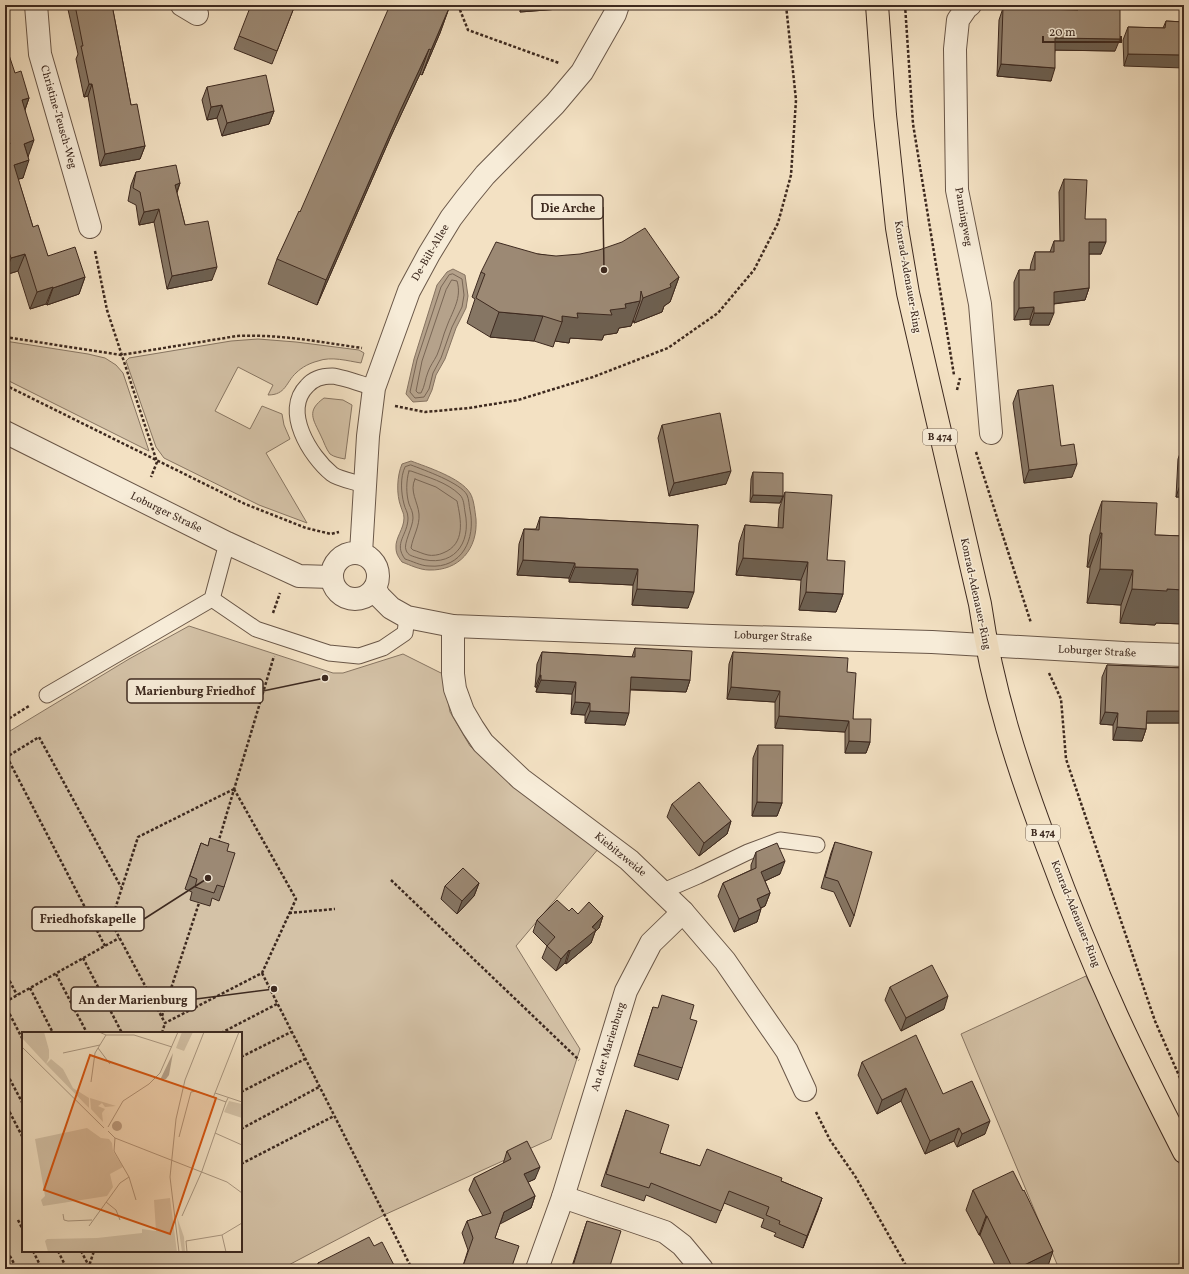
<svg xmlns="http://www.w3.org/2000/svg" width="1189" height="1274" font-family="Vollkorn,serif">
<rect width="100%" height="100%" fill="#f3e1c3"/>
<filter id="stains"><feTurbulence type="fractalNoise" baseFrequency=".005" numOctaves="4"/><feColorMatrix values="0 0 0 0 .2 0 0 0 0 .09 0 0 0 0 .02 0 0 0 .5 -.17"/></filter>
<radialGradient id="worn" r=".72"><stop offset=".6" stop-color="#630" stop-opacity="0"/><stop offset="1" stop-color="#630" stop-opacity=".3"/></radialGradient>
<g fill="#d4c2a7" stroke="#887663" fill-rule="evenodd">
<path d="M258,339l38,3 63,8 5,3 -3,10c-13,-2 -30,-7 -43,-2 -8,2 -16,6 -22,12 -10,9 -10,22 -28,22l5,-10 -35,-18 -23,44 35,18 12,-23 20,8 2,11 6,14 -24,14 41,70 -48,-18 -95,-47 -8,-11 -30,-86 3,-3 102,-17z"/>
<path d="M5,341l83,13 17,4 11,7 7,8 26,78 -144,-72z"/>
<path d="M324,398l19,2 9,5 -7,54c-5,-1 -11,-2 -15,-5 -4,-5 -6,-12 -9,-18 -8,-17 -15,-25 3,-38z"/>
<path d="M189,626l144,47h10l60,-19 40,20 7,38 20,34 45,40 84,62 -83,98 64,103 -29,90 -167,76 -103,54h-276v-535l124,-75zM23,1033h218v218h-218z"/>
<path d="M1086,976l98,197v96h-125l-98,-235z"/>
</g>
<g fill="#b5a28b" stroke="#857260">
<path d="M453,269l12,6 3,21 -2,12 -10,20 -11,31 -9,16 -4,15 -5,11 -14,1 -7,-8 8,-35 23,-74 10,-13z"/>
<path d="M411,461c16,6 50,17 59,32 4,6 5,19 6,26 2,30 -17,52 -47,51 -9,0 -19,-5 -27,-8 -3,-4 -6,-8 -6,-14 -1,-10 8,-19 8,-30 0,-5 -2,-7 -3,-11 -5,-13 -4,-31 1,-43z"/>
</g>
<g fill="none" stroke-linecap="round" stroke-linejoin="round">
<g stroke="#796655" stroke-width="1">
<path d="M453,274l9,5 2,16 -2,12 -10,20 -11,31 -8,15 -4,16 -5,8 -9,1 -5,-6 7,-32 24,-73 8,-12z"/>
<path d="M452,280l5,1c5,17 -4,29 -10,45 -4,9 -6,20 -10,29 -3,6 -7,11 -9,17 -3,7 -3,14 -7,21h-3l-2,-2 6,-30 24,-71z"/>
<path d="M411,465c13,5 50,18 56,30 2,4 2,11 3,15 6,29 -8,59 -41,56 -8,0 -17,-5 -24,-7 -12,-16 3,-24 3,-41 0,-6 -3,-9 -4,-14 -3,-11 -4,-27 1,-37z"/>
<path d="M409,471h2c16,6 36,11 49,24 4,4 4,11 5,17 7,33 -13,57 -47,46 -5,-2 -10,-2 -12,-8 -3,-6 7,-23 7,-32 0,-6 -2,-9 -4,-14 -3,-10 -3,-23 0,-33z"/>
<path d="M415,479l21,8 21,14c4,19 9,43 -14,52 -4,2 -11,3 -15,2 -5,-1 -11,-4 -15,-5l-2,-2c2,-12 9,-22 8,-34 -1,-12 -10,-23 -4,-35z"/>
</g>
<g stroke="#6a5748" stroke-width="17">
<g id="service">
<path d="M364,485c-8,-3 -26,-6 -32,-11 -22,-18 -50,-63 -25,-88 6,-7 16,-10 25,-10 11,1 30,8 42,12"/>
<path d="M212,599l44,30 73,24 30,3 24,-8 22,-15 2,-16"/>
<path d="M47,695l165,-96 15,-56"/>
<path d="M661,892l37,-16 50,-24 32,-12 37,5"/>
</g>
</g>
<g stroke="#6a5748" stroke-width="24">
<g id="minor">
<path d="M36,5l4,49 50,173"/>
<path d="M182,5l15,9"/>
<path d="M970,5l-3,2 -9,13 -3,29 2,141 23,114 11,129"/>
<path d="M5,432l222,111 72,33 32,1"/>
<circle cx="355" cy="576" r="23"/>
<path d="M361,553l7,-117 6,-48 35,-97 20,-37 22,-36 16,-21 18,-22 70,-71 27,-32 33,-58 3,-9"/>
<path d="M375,588l4,8 12,12 16,9 46,9 259,10 220,6 192,11 60,2"/>
<path d="M453,626v48l2,15 8,22 10,17 10,15 38,36 108,81 54,52 42,49 62,90 18,39"/>
<path d="M563,1197l102,35 17,13 20,24"/>
<path d="M537,1269l26,-72 63,-206 25,-48 32,-31"/>
</g>
</g>
<g stroke="#3d291f" stroke-width="24">
<path id="primary" d="M877,5l8,110 12,113 11,65 72,311c12,85 38,165 68,244 21,57 44,113 69,168 21,46 44,91 67,136"/>
</g>
<g stroke="#3d291f" stroke-width="2.5" stroke-dasharray="3 2" stroke-linecap="butt">
<path d="M458,5l10,25 91,33"/>
<path d="M905,5l8,119 41,251"/>
<path d="M95,251l12,59 50,152 -6,15"/>
<path d="M5,337l116,18 116,-19c43,-2 83,6 125,12"/>
<path d="M5,385l240,119 61,24 25,6 8,-2"/>
<path d="M957,390l3,-12"/>
<path d="M395,406l30,6 44,-4 49,-8 75,-23 75,-29 50,-35 36,-43 24,-47 13,-48 5,-75 -10,-95"/>
<path d="M976,452l55,171"/>
<path d="M273,613l7,-20"/>
<path d="M1049,673l12,26 5,60 89,262 29,66"/>
<path d="M5,721l24,-15"/>
<path d="M7,757l98,189"/>
<path d="M5,758l34,-21 82,150"/>
<path d="M234,789l62,110 -34,74 -97,50 -54,-101 27,-85z"/>
<path d="M218,843l56,-187"/>
<path d="M391,880l188,180"/>
<path d="M289,913l46,-4"/>
<path d="M83,958l39,75"/>
<path d="M5,972l12,23"/>
<path d="M262,973l150,296"/>
<path d="M56,974l31,59"/>
<path d="M30,988l23,45"/>
<path d="M5,1002l114,-64"/>
<path d="M5,1005l18,35"/>
<path d="M162,1016l37,-113"/>
<path d="M162,1033l3,-10"/>
<path d="M221,1033l56,-29"/>
<path d="M241,1057l50,-25"/>
<path d="M5,1070l18,34"/>
<path d="M241,1092l64,-33"/>
<path d="M5,1103l18,35"/>
<path d="M816,1112l14,28 25,36 53,93"/>
<path d="M241,1129l78,-42"/>
<path d="M241,1164l93,-48"/>
<path d="M18,1220l5,10"/>
<path d="M5,1247l12,22"/>
<path d="M33,1251l9,18"/>
<path d="M58,1251l9,18"/>
<path d="M81,1251l8,15"/>
<path d="M88,1269l6,-18"/>
</g>
<use href="#service" stroke="#f7ecd8" stroke-width="15"/>
<use href="#minor" stroke="#f7ecd8" stroke-width="22"/>
<use href="#primary" stroke="#f3e1c3" stroke-width="22"/>
</g>
<g fill="#867664" stroke="#3d291f">
<path d="M67,5h45l19,100 14,41 -5,13 -40,7 -12,-70 -4,1 -8,-38 2,-5z"/>
<path d="M295,5l-23,59 -38,-15 5,-13z"/>
<path d="M520,5h53l-1,3 -52,4z"/>
<path d="M1078,7l37,44 -60,-1 -4,31 -54,-5 2,-56 4,-12 75,2z"/>
<path d="M449,8l-9,25 -18,42 -2,-1 -29,62 -74,169 -49,-21 9,-25 23,-47z"/>
<path d="M1166,21l18,1 -60,44 -1,-26 5,-13 35,1z"/>
<path d="M5,57l24,41 -4,12 3,47 -5,21 -5,1 15,48 15,29 37,21 -6,17 -32,11 -1,-1 -16,5 -12,-38 -13,4z"/>
<path d="M207,87l67,24 -5,13 -47,12 -5,-18 -10,2 -5,-20z"/>
<path d="M136,172l44,11 -3,10 8,32 27,55 -45,9 -13,-67 -15,3 -3,-20 -8,-4 3,-16z"/>
<path d="M1064,179l21,40 16,35h-12v34l-4,12 -31,4 -5,21h-19v-6l-16,1v-38l5,-12h11l1,-6 4,-12h15l4,-11h6l-1,-49z"/>
<path d="M538,254l141,23 -9,25 -6,4 -2,6 -28,11 -1,-3 -2,6 -12,2 -2,5 -13,2 -2,5 -32,-2 -1,5 -14,-2 -2,6 -19,-6 -44,-4 -23,-14 8,-24 -3,-2 9,-25z"/>
<path d="M1018,390l43,56 11,31 -48,6 -11,-80z"/>
<path d="M662,425l64,59 -57,12 -11,-58z"/>
<path d="M1183,445l1,52h-8l2,-38z"/>
<path d="M753,472l30,24 -3,7 -30,-1 1,-23z"/>
<path d="M785,492l42,68 16,34 -7,18 -37,-2 2,-30 -65,-5 3,-32 6,-18 33,3 1,-19z"/>
<path d="M1102,501l53,34 29,1v88l-28,-1 -1,2 -35,-2 1,-18 -34,-2 3,-36h-3l3,-32z"/>
<path d="M540,517l158,8 -10,83 -56,-3 1,-20 -64,-3v-4l-52,-3 2,-31 5,-15h12z"/>
<path d="M635,648l55,32 -4,12 -56,-2 -5,35 -40,-2v-8l-14,-1 1,-20 -36,-2 1,-5h-2l2,-23 5,-12 90,5z"/>
<path d="M733,652l114,20 6,47 17,23 -4,11h-21v-21l-70,-4v-26l-48,-3 2,-35z"/>
<path d="M1107,665l77,3v55h-38v6l-4,12 -29,-1v-15l-13,-1 2,-47z"/>
<path d="M758,745l24,58 -5,13h-25l1,-58z"/>
<path d="M672,804l59,17 -4,13 -28,22 -32,-39z"/>
<path d="M210,838l17,13 -3,36 -5,14 -7,-3 -2,8 -20,-6 2,-8 -7,-3 16,-46 7,3z"/>
<path d="M835,842l19,74 -4,11 -16,-35 -13,-4 10,-35z"/>
<path d="M756,852l24,22 -15,7 5,12 -5,13 -4,2 -4,14 -23,10 -16,-36 5,-13 28,-13v-5z"/>
<path d="M479,883l-5,13 -17,18 -16,-15 4,-13z"/>
<path d="M569,911l9,3 25,2 -4,12 -4,4 -4,11 -25,21 -1,-1 -9,8 -14,-13 5,-12 -14,-14 4,-12z"/>
<path d="M890,987l54,22 -43,22 -16,-31z"/>
<path d="M653,1007l29,61 -4,12 -44,-14z"/>
<path d="M862,1062l81,32 42,40 -28,13 -3,-6 -29,13 -24,-53 -24,13 -19,-39z"/>
<path d="M626,1110l34,43 40,13 81,15 41,17 -19,50 -29,-12 2,-3 -15,-6 3,-8 -40,-16 -8,20 -70,-28 -2,6 -43,-15z"/>
<path d="M507,1151l28,28 -7,3 7,14 -4,12 -31,15 -5,15 16,31h-49l6,-19 -6,-17 5,-12 16,-5 -14,-26 5,-12 29,-14z"/>
<path d="M973,1190l74,79h-50l-17,-34h-1l-13,-25z"/>
<path d="M587,1221l22,48h-38z"/>
<path d="M374,1246l22,23h-80l2,-6z"/>
</g>
<g fill="#6d6051" stroke="#3d291f">
<path d="M523,5h50l-1,3 -52,4z"/>
<path d="M449,8l-9,25 -18,42 9,-25z"/>
<path d="M1055,38l65,1 -5,12 -65,-1z"/>
<path d="M429,49l-9,25 -29,62 -74,169 9,-25 74,-169z"/>
<path d="M1128,54l56,1v13l-60,-2z"/>
<path d="M1001,64l54,4 -4,13 -54,-5z"/>
<path d="M89,84h3l-4,12 -4,1z"/>
<path d="M29,98l-6,17 -1,-15z"/>
<path d="M222,105l-5,13 -10,2 4,-13z"/>
<path d="M274,111l-5,13 -47,12 5,-13z"/>
<path d="M34,140l-6,17 -4,-13z"/>
<path d="M145,146l-5,13 -40,7 5,-12z"/>
<path d="M29,160l-6,18 -15,4 6,-17z"/>
<path d="M180,183l-5,13v-11z"/>
<path d="M159,209l-5,13 -15,3 5,-13z"/>
<path d="M1089,242h17l-5,12h-16z"/>
<path d="M25,254l-7,17 -13,4 6,-17z"/>
<path d="M217,267l-5,13 -45,9 5,-13z"/>
<path d="M85,277l-6,17 -32,11 6,-17z"/>
<path d="M679,277l-9,25 -6,4 -2,6 -28,11 9,-25z"/>
<path d="M53,287l-7,17 -16,5 7,-17z"/>
<path d="M1089,288l-4,12 -35,4 4,-12z"/>
<path d="M640,301l-9,25 -12,2 -2,5 -13,2 -2,5 -32,-2 -1,5 -14,-2 7,-19v-6l15,-3 33,-3 15,-6z"/>
<path d="M1034,307l-4,12 -16,1 5,-12z"/>
<path d="M499,312l44,4 -9,25 -44,-4z"/>
<path d="M1034,313h20l-5,12h-19z"/>
<path d="M1077,464l-5,13 -48,6 5,-13z"/>
<path d="M731,471l-5,13 -57,12 5,-13z"/>
<path d="M1181,482h3v15h-8z"/>
<path d="M753,495l30,1 -3,7 -30,-1z"/>
<path d="M1100,533h2l-12,34h-3z"/>
<path d="M743,558l65,4 -7,18 -65,-5z"/>
<path d="M523,560l52,3 -6,15 -52,-3z"/>
<path d="M575,567l63,2 -5,16 -64,-3z"/>
<path d="M1100,569l33,1 -12,35 -34,-2z"/>
<path d="M637,589l57,3 -6,16 -56,-3z"/>
<path d="M1132,589h35l17,1v34l-28,-1 -1,2 -35,-2z"/>
<path d="M806,592l37,2 -7,18 -37,-2z"/>
<path d="M540,675h1l-4,12h-2z"/>
<path d="M631,677l59,3 -4,12 -60,-3z"/>
<path d="M541,680l35,2 -4,12 -36,-2z"/>
<path d="M731,687l49,4 -5,11 -48,-3z"/>
<path d="M575,702l15,1 -5,12 -14,-1z"/>
<path d="M590,711l39,2 -4,12 -40,-2z"/>
<path d="M1147,711h37v12h-42z"/>
<path d="M1105,712l13,1 -5,12 -13,-1z"/>
<path d="M779,716l70,5 -4,11 -70,-4z"/>
<path d="M1117,727l29,2 -4,12 -29,-1z"/>
<path d="M849,741l21,1 -4,11h-21z"/>
<path d="M757,802l25,1 -5,13h-25z"/>
<path d="M731,821l-4,13 -28,22 5,-13z"/>
<path d="M785,861l-5,13 -24,11 5,-13z"/>
<path d="M479,883l-5,13 -17,18 5,-13z"/>
<path d="M770,893l-5,13 -13,6 5,-13z"/>
<path d="M761,909l-4,13 -23,10 5,-13z"/>
<path d="M603,916l-4,12 -4,4 -4,11 -25,21 4,-13z"/>
<path d="M569,950l-4,13 -9,8 5,-12z"/>
<path d="M948,996l-4,13 -43,22 5,-13z"/>
<path d="M906,1088l-5,13 -24,13 5,-14z"/>
<path d="M990,1121l-5,13 -28,13 5,-13z"/>
<path d="M959,1128l-5,13 -29,13 5,-13z"/>
<path d="M540,1167l-5,12 -15,7 4,-12z"/>
<path d="M535,1196l-4,12 -31,16 4,-12z"/>
<path d="M822,1198l-4,12 -15,38 4,-12z"/>
<path d="M986,1216h1l-7,19h-1z"/>
<path d="M1053,1251l-6,18h-31z"/>
</g>
<g fill="#9c8974" stroke="#3d291f">
<path d="M75,5h37l19,100 6,-1 8,42 -40,8 -13,-70h-3l-8,-38h2z"/>
<path d="M251,5h44l-18,46 -38,-15z"/>
<path d="M390,5h51l8,3 -18,42 -2,-1 -29,62 -74,169 -49,-21 22,-48 1,1z"/>
<path d="M1078,7l42,1v31l-65,-1v30l-54,-4 2,-56 75,2z"/>
<path d="M1166,21l18,1v33l-56,-1v-27l37,1z"/>
<path d="M9,55l6,18 6,-2 8,27 -7,2 12,40 -10,4 5,16 -15,5 19,62 5,-2 10,31 27,-9 10,30 -32,11v-1l-16,5 -12,-38 -14,4 -6,-18v-94l5,-2 -5,-17v-70z"/>
<path d="M266,75l8,36 -47,12 -5,-18 -11,2 -4,-20z"/>
<path d="M176,165l4,18 -5,2 10,40 23,-4 9,46 -45,9 -13,-67 -15,3 -4,-20 -7,-4 3,-16z"/>
<path d="M1064,179l23,1 -2,39h21v23h-17v46l-35,4v21h-20v-6l-15,1v-38h16v-18h19v-11h10z"/>
<path d="M645,228l34,49 -9,7 1,3 -28,11 -2,-7 -1,10 -15,3 1,4 -16,2 2,5 -35,-2 1,5 -16,-2v6l-19,-6 -44,-4 -23,-14 9,-24 -4,-2 15,-30 42,12 18,2 24,-2 19,-4 23,-8z"/>
<path d="M1053,385l8,61 13,-2 3,20 -48,6 -11,-80z"/>
<path d="M720,413l11,58 -57,12 -12,-58z"/>
<path d="M1183,445h1v37h-3z"/>
<path d="M753,472l30,1v23l-30,-1z"/>
<path d="M785,492l47,3 -5,65 18,1 -2,33 -37,-2 2,-30 -65,-4 2,-33 38,3z"/>
<path d="M1102,501l55,2 -2,32 29,1v54l-17,-1v2l-35,-2 1,-19 -33,-1 2,-36h-2z"/>
<path d="M540,517l158,8 -4,67 -57,-3 1,-20 -63,-2v-4l-52,-3 1,-31 15,1z"/>
<path d="M635,648l57,3 -2,29 -59,-3 -2,36 -39,-2v-8l-15,-1 1,-20 -35,-2v-5h-1l2,-23 93,5z"/>
<path d="M733,652l115,6 -1,14 9,1 -3,46h18l-1,23 -21,-1v-20l-70,-5 1,-25 -49,-4z"/>
<path d="M1107,665l77,3v43h-37l-1,18 -29,-2 1,-14 -13,-1z"/>
<path d="M758,745h25l-1,58 -25,-1z"/>
<path d="M699,782l32,39 -27,22 -32,-39z"/>
<path d="M210,838l19,6 -2,7 8,2 -11,34 -7,-2 -3,8 -19,-6 2,-8 -7,-3 11,-33 7,3z"/>
<path d="M835,842l37,10 -18,64 -16,-35 -13,-4z"/>
<path d="M777,843l8,18 -24,11 9,21 -13,6 4,10 -22,10 -16,-36 33,-15v-16z"/>
<path d="M463,868l16,15 -17,18 -17,-15z"/>
<path d="M557,900l12,11 3,-3 6,6 11,-12 14,14 -11,11 4,3 -26,21 -1,-1 -8,9 -14,-13 8,-9 -18,-17z"/>
<path d="M932,965l16,31 -42,22 -16,-31z"/>
<path d="M662,995l32,10 -4,14 7,2 -15,47 -44,-14 15,-47 5,1z"/>
<path d="M916,1035l27,59 29,-13 18,40 -28,13 -3,-6 -29,13 -24,-53 -24,12 -20,-38z"/>
<path d="M626,1110l43,15 -9,28 40,13 7,-17 75,29 -1,3 41,17 -15,38 -28,-12 1,-3 -14,-6 3,-8 -40,-16 -8,20 -70,-28 -2,5 -43,-14z"/>
<path d="M527,1141l13,26 -16,7 11,22 -31,16 -9,26 24,8 -8,23h-49l11,-31 -6,-17 24,-8 -17,-35 37,-19 -4,-8z"/>
<path d="M1013,1171l10,20 1,-1 29,61 -37,18h-3l-26,-53h-1l-13,-26z"/>
<path d="M587,1221l34,10 -12,38h-37z"/>
<path d="M369,1237l5,9 8,-4 14,27h-75l-3,-6z"/>
</g>
<g text-anchor="middle" dominant-baseline="central" stroke-width="3" stroke-linejoin="round" paint-order="stroke">
<g fill="#f7ecd8" stroke="#756456" stroke-width="1">
<rect x="923" y="429" width="34" height="16" rx="3"/>
<rect x="1026" y="825" width="34" height="16" rx="3"/>
</g>
<g font-size="10" font-weight="bold" fill="#3d291f">
<text x="940" y="437">B 474</text>
<text x="1043" y="833">B 474</text>
</g>
<g font-size="11" fill="#3d291f" stroke="#f7ecd8">
<text transform="translate(58 117) rotate(74)">Christine-Teusch-Weg</text>
<text transform="translate(963 217) rotate(80)">Panningweg</text>
<text transform="translate(431 253) rotate(-60)">De-Bilt-Allee</text>
<text transform="translate(907 277) rotate(80)">Konrad-Adenauer-Ring</text>
<text transform="translate(166 513) rotate(26)">Loburger Straße</text>
<text transform="translate(975 594) rotate(78)">Konrad-Adenauer-Ring</text>
<text transform="translate(773 637) rotate(2)">Loburger Straße</text>
<text transform="translate(1097 652) rotate(3)">Loburger Straße</text>
<text transform="translate(620 855) rotate(39)">Kiebitzweide</text>
<text transform="translate(1075 914) rotate(68)">Konrad-Adenauer-Ring</text>
<text transform="translate(609 1047) rotate(-73)">An der Marienburg</text>
</g>
</g>
<g transform="translate(22 1032)">
<rect width="220" height="220" fill="#f3e1c3"/>
<path d="M0,0h22l5,18v8l-3,6 -24,-26zM160,0h11l-9,19 -8,-3zM29,27l12,10 10,19 16,10v10l-43,-44zM68,66l26,8 -11,1 -3,-4 -4,3 7,3 -3,4 1,9 -12,-13zM207,69l13,3v14l-18,-6zM65,96l14,10 8,1 3,4 1,8 10,16 -13,7 3,13 -6,9 -64,10 -2,-6 4,-4 -10,-57zM148,166l7,54h-129l-3,-11 2,-2 50,-1 45,-5v-4l14,2 -2,-31zM155,185l7,20 1,15h-3z" fill="#d4c2a7"/>
<path d="M151,21l-4,22 -3,4 -6,1zM90 94a5 5 0 1 1 10 0a5 5 0 1 1-10 0Z" fill="#b5a28b"/>
<path fill="none" stroke="#aa9781" stroke-width="1" d="M77,0l7,3h28l38,12M0,15l82,81M76,16l12,16M41,21l37,-8M69,50l4,-29 11,-18M193,61l27,9M191,66l26,-66M86,95l15,-26 26,-17 11,-11 18,-41M86,99l7,7 112,44 15,11M193,101l27,12M157,105l12,-45 5,-1 30,11 2,-4M93,106l-1,13 15,26 7,23M84,170l10,8 4,10M41,182l1,6 4,1 24,-1M160,184l20,-45 24,-69M67,194l31,-43 9,-6M200,203l4,17M157,220l-9,-75 6,-58 9,-39 19,-48M165,220l-1,-11 36,-6 20,-12"/>
<path fill="#d7540e" fill-opacity="0.15" stroke="#d7540e" stroke-width="2" d="M68,23l126,43 -46,136 -126,-44z"/>
<rect width="220" height="220" fill="none" stroke="#3d291f" stroke-width="2"/>
</g>
<path fill="none" stroke="#3d291f" stroke-width="1.5" d="M604 270L603 207M325 678L263 691M208 878L144 919M274 989L196 999"/>
<g fill="#3d291f" stroke="#f7ecd8" stroke-width="1.5">
<circle cx="604" cy="270" r="4"/>
<circle cx="325" cy="678" r="4"/>
<circle cx="208" cy="878" r="4"/>
<circle cx="274" cy="989" r="4"/>
</g>
<g fill="#f7ecd8" stroke="#3d291f" stroke-width="1.5">
<rect x="532" y="195" width="71" height="24" rx="4"/>
<rect x="127" y="679" width="136" height="24" rx="4"/>
<rect x="32" y="907" width="112" height="24" rx="4"/>
<rect x="71" y="987" width="125" height="24" rx="4"/>
</g>
<g font-size="12" text-anchor="middle" font-weight="bold" fill="#3d291f">
<text x="568" y="212">Die Arche</text>
<text x="195" y="695">Marienburg Friedhof</text>
<text x="88" y="923">Friedhofskapelle</text>
<text x="133" y="1004">An der Marienburg</text>
</g>
<rect width="1189" height="1274" fill="none" stroke="#f3e1c3" stroke-width="20"/>
<rect x="6" y="6" width="1177" height="1262" fill="none" stroke="#3d291f" stroke-width="2"/>
<rect x="10" y="10" width="1169" height="1254" fill="none" stroke="#3d291f"/>
<path d="M1043 36v6h78v-6" fill="none" stroke="#3d291f" stroke-width="2"/>
<text x="1049" y="36" font-size="12" fill="#3d291f" stroke="#f7ecd8" stroke-width="3" paint-order="stroke">20 m</text>
<rect width="100%" height="100%" filter="url(#stains)"/>
<rect width="100%" height="100%" fill="url(#worn)"/>
</svg>
